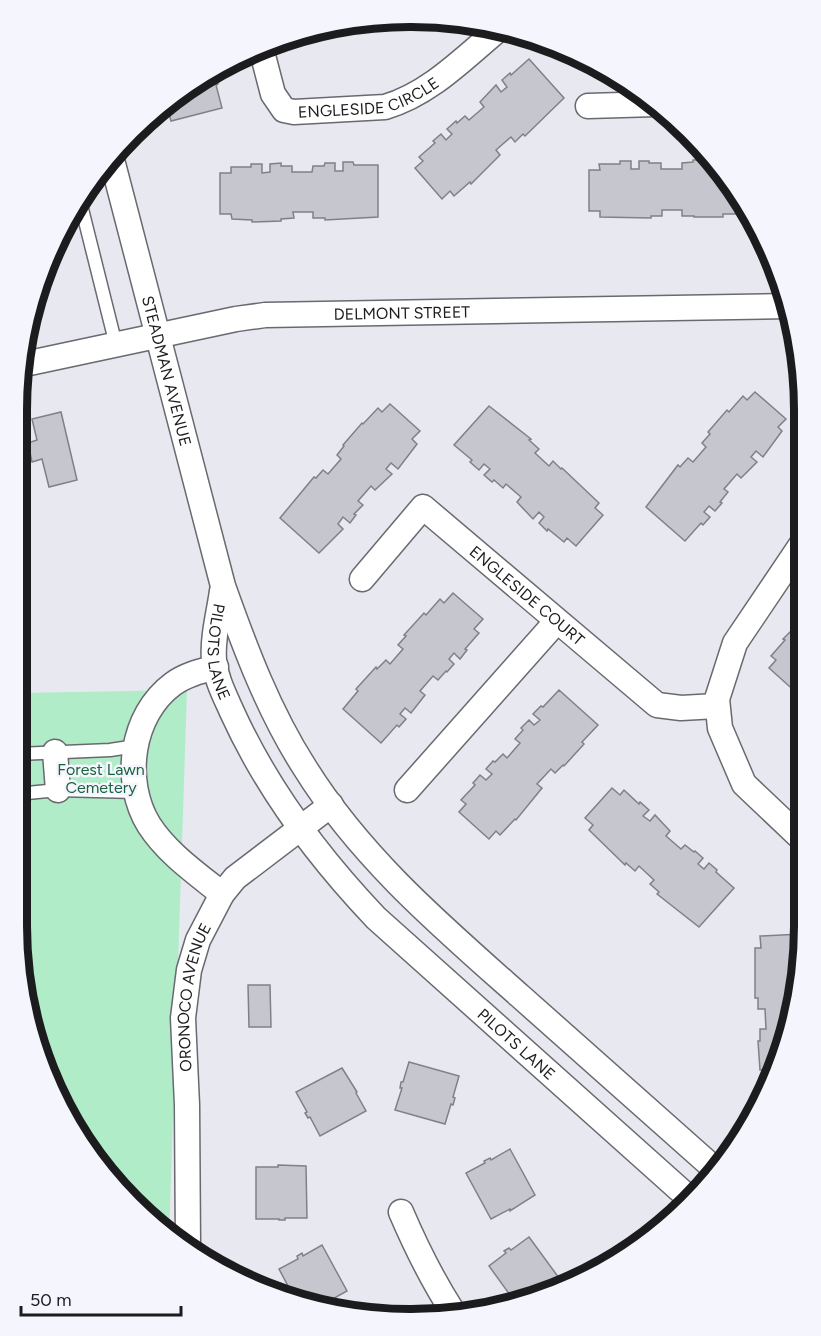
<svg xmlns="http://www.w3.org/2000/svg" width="821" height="1336" font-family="Figtree,sans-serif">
<rect width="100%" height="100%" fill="#e7e8f0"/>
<path fill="#afecc7" d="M187,690l-18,547 -71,-72 -61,-113 -20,-127 1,-232z"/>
<g fill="#c6c6ce" stroke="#808187" stroke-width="1.5">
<path d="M529,59l35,39 -39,38 -2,-2 -8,8 -4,-5 -15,13 4,5 -29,29 -1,-2 -16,14 -4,-5 -8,8 -27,-31 8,-7 -4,-4 16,-14 -2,-2 8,-7 5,6 6,-6 -5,-5 9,-8 1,2 8,-7 4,4 15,-13 -4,-5 16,-17 5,7 6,-5 -5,-7 8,-7 1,2z"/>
<path d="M207,74v2l9,-2 2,10 -2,1 6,23 -51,13 -5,-18z"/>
<path d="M693,160h11v8h8l-1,-8h2l34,47v7h-24v3h-29v-1h-12v-6h-20v6h-11v2l-51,-1v-6h-11v-41h11l-1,-6h21v-3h11v8h8v-8h10v2h12v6h21v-6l11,-1z"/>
<path d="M343,162h10l1,3h24v52l-53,3v-2h-12v-6h-20l1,6 -13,1v2l-29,1v-2l-20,-1 -1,-5h-11v-41h11v-6h20v-3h11v9l8,-1v-8l11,-1v3h11v6h20l1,-6h11l1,-3h10v8h8z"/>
<path d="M34,307l3,14 -8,2z"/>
<path d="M755,392l31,27 -8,8 4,4 -19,26 -7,-6 -5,6 6,5 -16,16 -4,-4 -13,15 4,3 -8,10 2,1 -7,8 -6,-5 -5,6 6,5 -7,8 -2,-2 -16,18 -39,-34 32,-42 2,2 8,-9 5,4 13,-15 -4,-4 8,-9 -2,-2 19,-22 2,2 14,-16 4,4z"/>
<path d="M390,404l30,27 -8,8 5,5 -19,25 -7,-6 -5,6 6,5 -17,16 -4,-4 -13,15 5,4 -9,9 2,1 -6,8 -7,-6 -5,7 5,5 -24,24 -39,-35 34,-41 2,1 7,-8 5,4 13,-15 -4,-4 7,-9 -1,-1 19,-22 1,1 15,-16 4,4z"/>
<path d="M489,406l42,33 -2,1 10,9 -4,4 14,13 4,-5 8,8 1,-1 37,35 -4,5 8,7 -27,31 -9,-8 -3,4 -16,-13 -1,2 -8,-8 5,-6 -5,-5 -6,7 -16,-17 4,-5 -15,-13 -3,4 -9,-8 -2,2 -8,-7 6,-6 -6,-5 -5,6 -9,-8 2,-2 -18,-15z"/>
<path d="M61,412l16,68 -28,7 -7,-28 -10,3 -4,-19 9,-3 -5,-21z"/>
<path d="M453,593l30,26 -9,10 5,4 -14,16 2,1 -7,9 -6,-6 -5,6 5,5 -7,8 -1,-1 -8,9 -5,-4 -13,15 5,4 -14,18 -6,-5 -5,6 6,5 -7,8 -2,-2 -16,18 -38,-34 15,-18 -2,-2 20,-22 1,2 9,-9 4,4 13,-15 -5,-4 8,-9 -2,-1 20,-22 2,2 14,-16 4,4z"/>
<path d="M803,617l-1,74 -3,4 -30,-27 7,-8 -5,-4 14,-16 -2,-1 8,-8 5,5 6,-6 -6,-5z"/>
<path d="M559,690l39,35 -16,17 2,2 -20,22 -1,-1 -8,8 -4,-4 -14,15 5,4 -26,32 -1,-1 -15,16 -4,-4 -7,8 -30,-27 7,-8 -5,-4 14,-15 -2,-2 7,-8 6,5 6,-6 -6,-5 7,-8 2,1 8,-8 4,4 13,-15 -5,-4 8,-9 -2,-2 8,-8 5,5 6,-5 -7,-6 8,-8 2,1z"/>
<path d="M612,788l8,7 4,-5 15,14 1,-2 9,8 -6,6 7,5 5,-6 15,16 -4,5 15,13 4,-4 9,7 1,-1 8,7 -5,6 6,5 5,-6 8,7 -1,2 18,16 -35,39 -42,-33 2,-2 -9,-8 4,-4 -15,-14 -4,5 -9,-8 -1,2 -36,-35 4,-5 -8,-7z"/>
<path d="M801,934v43l-26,99 -11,18 -2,-24h-2l-2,-29h2v-12h6l-1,-20h-7v-11h-3v-50h6l-1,-12z"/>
<path d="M248,985h22l1,42h-22z"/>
<path d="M409,1062l50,14 -6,21 2,1 -2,7 -2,-1 -6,20 -50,-14 7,-22h-2l1,-6h2z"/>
<path d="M342,1068l15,24 -1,1 10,18 -46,25 -10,-19 -2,1 -3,-5 2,-1 -11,-20z"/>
<path d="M510,1149l25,46 -25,16v-2l-19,10 -25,-46 19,-10 -1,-2 6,-3 1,2z"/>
<path d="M278,1165l28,1 1,52h-22v2h-6v-1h-23v-52h22z"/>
<path d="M529,1237l30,41 -21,19 -2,-2 -6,5 -15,2 -26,-36 17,-13 -2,-2 5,-3 2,2z"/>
<path d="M322,1245l25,46 -18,10 1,1 -6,3 -28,-4 -17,-32 19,-10 -1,-3 5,-3 1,3z"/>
<path d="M392,1307l6,10 -19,-3z"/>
</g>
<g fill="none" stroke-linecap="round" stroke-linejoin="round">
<g stroke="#696970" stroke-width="15">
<g id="service">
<path d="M80,201l36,144"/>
<path d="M18,754l92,-4 26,-4"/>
<path d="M17,794l41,-4 77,2"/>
</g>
</g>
<g stroke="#696970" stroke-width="27">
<g id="minor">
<path id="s1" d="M261,48l12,46 11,16 10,2 91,-5c45,-13 80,-50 115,-79"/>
<path d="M588,106l68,-2"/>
<path id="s2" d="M111,156l112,430c22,62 46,126 82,182 56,90 136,158 215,228 65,58 131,116 197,175"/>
<path id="s3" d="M20,365l216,-46 29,-4 523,-9"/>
<path id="s4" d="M362,579l61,-72 234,198 24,3 36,-2"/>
<path id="s5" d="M222,591c-3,22 -10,47 -8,69 2,19 10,34 18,52 34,75 86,145 144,206l313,280"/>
<path d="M216,667c-15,4 -31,8 -43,17 -42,31 -51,97 -24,141 18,28 47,48 73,69"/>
<path d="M55,752l3,38"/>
<path d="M407,790l149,-168"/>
<path d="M802,839l-58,-55 -24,-56 -3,-29 18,-56 68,-101"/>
<path d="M401,1212c15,35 32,69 52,100"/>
<path id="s6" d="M188,1248l-1,-143 -4,-87 6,-48 9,-30 24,-46 13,-16 96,-73"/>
</g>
</g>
<use href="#service" stroke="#fff" stroke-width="12"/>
<use href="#minor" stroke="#fff" stroke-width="24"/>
</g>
<g text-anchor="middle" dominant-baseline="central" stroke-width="5" stroke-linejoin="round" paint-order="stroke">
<g font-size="16" fill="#1c1c1f" stroke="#f5f6fd">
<text stroke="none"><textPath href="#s1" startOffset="154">ENGLESIDE CIRCLE</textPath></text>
<text stroke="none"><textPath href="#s3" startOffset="387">DELMONT STREET</textPath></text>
<text stroke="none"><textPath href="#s2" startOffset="222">STEADMAN AVENUE</textPath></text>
<text stroke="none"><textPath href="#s4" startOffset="231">ENGLESIDE COURT</textPath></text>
<text stroke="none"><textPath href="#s5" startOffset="62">PILOTS LANE</textPath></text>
<text stroke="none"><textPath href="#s6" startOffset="252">ORONOCO AVENUE</textPath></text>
<text stroke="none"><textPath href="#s5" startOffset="566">PILOTS LANE</textPath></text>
</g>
<g font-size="16" fill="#19623f" stroke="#f5f6fd">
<text x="101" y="769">Forest Lawn<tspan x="101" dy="18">Cemetery</tspan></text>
</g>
</g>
<path d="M0 0H821V1336H0ZM410 27H411A383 383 0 0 1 794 410V926A383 383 0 0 1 411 1309H410A383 383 0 0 1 27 926V410A383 383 0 0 1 410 27Z" fill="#f5f6fd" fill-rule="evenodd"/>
<path fill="none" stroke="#1c1c1f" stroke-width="8" d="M410 27H411A383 383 0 0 1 794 410V926A383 383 0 0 1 411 1309H410A383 383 0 0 1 27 926V410A383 383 0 0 1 410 27Z"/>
<path d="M21 1306v9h160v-9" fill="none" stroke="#1c1c1f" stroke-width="3"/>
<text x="30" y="1306" font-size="18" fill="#1c1c1f" stroke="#f5f6fd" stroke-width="4.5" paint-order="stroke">50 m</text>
</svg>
